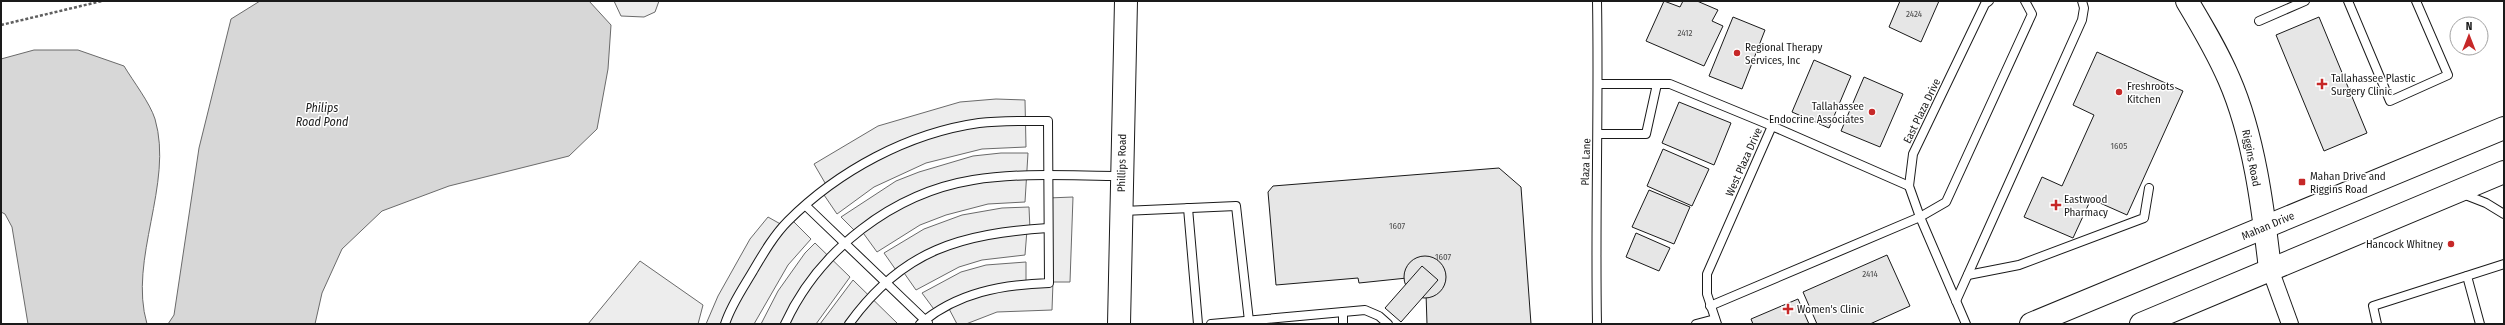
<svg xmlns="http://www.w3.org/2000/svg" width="2505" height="325" font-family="'Fira Sans Condensed',sans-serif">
<rect width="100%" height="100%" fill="#fff"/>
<g fill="#ededed" stroke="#6a6a6a">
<path d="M614,1h45l-4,11 -11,5 -23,-1z"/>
<path d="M996,99l29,1 1,47 -44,2 -56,14 -52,24 -37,27 -15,-22 6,-4 -14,-24 64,-38 82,-24z"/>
<path d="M1001,153h27l-3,49 -37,2 -42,11 -26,10 -43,27 -16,-22 -4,3 -16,-16 55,-36 23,-9 54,-16z"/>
<path d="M1073,197l-3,85h-17l-1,28 -55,2 -31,12h-9l-10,-19 -11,7 -14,-19 39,-21 25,-7 40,-3v22l23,-1 -1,-85z"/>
<path d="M1029,207l1,23h-3l-2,25 -43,5 -23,7 -43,23 -14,-20 -4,3 -14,-20 40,-24 38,-14 40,-7z"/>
<path d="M768,217l16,9 7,-7 20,20 -23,26 -34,59h-48l12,-28 32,-57z"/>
<path d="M815,243l35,34 -34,47h-55l17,-33 27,-38z"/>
<path d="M640,261l63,44 -5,19h-110z"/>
<path d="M853,280l45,44h-78z"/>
</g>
<g fill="#d7d7d7" stroke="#6a6a6a">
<path d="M260,1h329l22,24 -3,44 -11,60 -28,27 -120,30 -67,25 -40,38 -20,44 -7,31h-147l6,-9 25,-167 32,-129z"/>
<path d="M34,50h44l46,16c9,15 26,37 31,53 19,65 -27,140 -8,205h-119l-16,-97 -7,-13 -4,-2v-153z"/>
</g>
<g fill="#e6e6e6" stroke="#1a1a1a">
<path d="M1664,1l16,6 3,-6h14l21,9 -6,11 11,5 -19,40 -58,-25z"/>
<path d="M1900,1h39l-18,41 -32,-15z"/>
<path d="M1733,17l32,13 -23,59 -33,-13z"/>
<path d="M2319,17l48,116 -43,18 -48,-116z"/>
<path d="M2097,52l86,39 -56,124 -36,-16 -18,39 -49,-21 18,-40 20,9 32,-71 -21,-10z"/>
<path d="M1814,60l37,16 -22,52 -37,-16z"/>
<path d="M1864,77l39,17 -23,53 -39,-16z"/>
<path d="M1679,102l52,21 -17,42 -52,-22z"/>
<path d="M1663,149l46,20 -17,37 -45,-20z"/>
<path d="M1499,168l22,19 10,137h-104l-1,-31 9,-4 6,-14 -5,-10 -10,-5 -11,3 -7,9 -1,6 -48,5 -1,-5 -82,7 -8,-93 5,-6z"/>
<path d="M1649,190l41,17 -16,37 -42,-17z"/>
<path d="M1636,233l34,15 -11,23 -33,-14z"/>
<path d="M1887,255l23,51 -40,18h-53l-14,-32z"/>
<circle cx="1425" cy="277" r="21"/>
<path d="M1422,266l16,14 -37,42 -16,-14z"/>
<path d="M1798,299l11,25h-56l-2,-5z"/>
</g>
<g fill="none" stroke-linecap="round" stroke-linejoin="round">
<g stroke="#1a1a1a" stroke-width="10">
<g id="lane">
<path d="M2348,1l42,100 58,-26 -32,-74"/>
<path d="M2259,21l46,-20"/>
<path d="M1599,84h71l102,42"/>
<path d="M1598,134h48l11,-50"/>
<path d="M2463,194l23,9 18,11"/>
<path d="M806,206l122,117"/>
<path d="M1188,208l10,116"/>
<path d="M1123,211l113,-5 13,115"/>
<path d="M1968,275l51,-10 125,-47 5,-30"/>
<path d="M2467,276l13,48"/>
<path d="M1956,301l126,-281 2,-12 -2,-7"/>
<path d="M1710,306l210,-89 26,-15 86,-188 -7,-13"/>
<path d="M1343,312v12"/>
<path d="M725,324c6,-19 18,-36 28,-53 10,-17 21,-36 35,-50 50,-50 120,-88 191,-98 23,-3 46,-2 69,-2l1,162c-48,2 -91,9 -129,41"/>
<path d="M785,324c34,-74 108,-131 188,-144 49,-8 100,-4 149,-4"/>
<path d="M849,324c54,-75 112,-90 199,-96"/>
<path d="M1211,324l154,-14 14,6 9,8"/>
<path d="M1597,324c-2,-108 2,-215 0,-323"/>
<path d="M1696,324l19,-5"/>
<path d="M1717,324l-10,-30v-20l65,-148 137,60"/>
<path d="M1966,324l-46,-107 -11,-31 4,-32 72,-150 4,-3"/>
<path d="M2377,324l-4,-18 131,-42"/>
</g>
</g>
<g stroke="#1a1a1a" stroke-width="18">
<path id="street" d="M2270,269l20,55"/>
</g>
<g stroke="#1a1a1a" stroke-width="24">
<g id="secondary">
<path d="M2187,1c15,25 30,50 42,78 25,57 34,129 41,190"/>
<path d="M1119,324l7,-323"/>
</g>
</g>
<g stroke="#1a1a1a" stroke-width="24">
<g id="primary">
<path d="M2031,324l473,-196"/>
<path d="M2141,324l363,-152"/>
</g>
</g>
<path stroke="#5f5f5f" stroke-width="2.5" stroke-dasharray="3 2" stroke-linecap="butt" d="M1,25l101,-24"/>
<use href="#lane" stroke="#fff" stroke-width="8"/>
<use href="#street" stroke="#fff" stroke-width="16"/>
<use href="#secondary" stroke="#fff" stroke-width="22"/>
<use href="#primary" stroke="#fff" stroke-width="22"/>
</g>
<g fill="#c62828" stroke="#fff" stroke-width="1.5">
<circle cx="1737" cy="53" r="4"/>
<path d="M2320 78h4v4h4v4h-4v4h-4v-4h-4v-4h4z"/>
<circle cx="2119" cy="92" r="4"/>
<circle cx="1872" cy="112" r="4"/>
<rect x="2298" y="178" width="8" height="8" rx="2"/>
<path d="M2054 199h4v4h4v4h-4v4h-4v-4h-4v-4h4z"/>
<circle cx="2451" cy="244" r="4"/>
<path d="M1786 303h4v4h4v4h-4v4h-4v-4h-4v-4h4z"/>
</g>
<g text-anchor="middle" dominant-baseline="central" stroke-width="3" stroke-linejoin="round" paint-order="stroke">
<g font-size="9" fill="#4d4d4d">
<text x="1914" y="14">2424</text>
<text x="1685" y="33">2412</text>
<text x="2119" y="146">1605</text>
<text x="1397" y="226">1607</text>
<text x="1443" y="257">1607</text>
<text x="1870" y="274">2414</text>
</g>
<g font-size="11" fill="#1a1a1a" stroke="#fff" text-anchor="start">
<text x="1745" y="47">Regional Therapy<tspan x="1745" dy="13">Services, Inc</tspan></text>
<text x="2331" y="78">Tallahassee Plastic<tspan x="2331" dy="13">Surgery Clinic</tspan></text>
<text x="2127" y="86">Freshroots<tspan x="2127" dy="13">Kitchen</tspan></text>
<text x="1864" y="106" text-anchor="end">Tallahassee<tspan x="1864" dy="13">Endocrine Associates</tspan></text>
<text x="2310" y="176">Mahan Drive and<tspan x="2310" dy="13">Riggins Road</tspan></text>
<text x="2064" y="199">Eastwood<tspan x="2064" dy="13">Pharmacy</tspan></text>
<text x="2443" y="244" text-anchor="end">Hancock Whitney</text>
<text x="1797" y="309">Women's Clinic</text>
</g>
<g font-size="11" fill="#1a1a1a" stroke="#fff">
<text transform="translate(1922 111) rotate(-64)">East Plaza Drive</text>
<text transform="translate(2251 158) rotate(79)">Riggins Road</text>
<text transform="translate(1586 162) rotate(-88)">Plaza Lane</text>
<text transform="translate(1744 162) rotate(-66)">West Plaza Drive</text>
<text transform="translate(1122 163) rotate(-89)">Phillips Road</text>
<text transform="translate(2268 226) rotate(-23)">Mahan Drive</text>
</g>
<g font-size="12" font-style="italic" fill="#1a1a1a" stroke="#fff">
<text x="322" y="108">Philips<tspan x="322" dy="14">Road Pond</tspan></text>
</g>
</g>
<rect width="2505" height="325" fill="none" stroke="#1a1a1a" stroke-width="4"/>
<g transform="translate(2469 36)"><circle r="19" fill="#ffffff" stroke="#a3a3a3"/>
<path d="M0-3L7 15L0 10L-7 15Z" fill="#c62828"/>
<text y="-6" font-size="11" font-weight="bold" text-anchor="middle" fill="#1a1a1a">N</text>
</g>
</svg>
